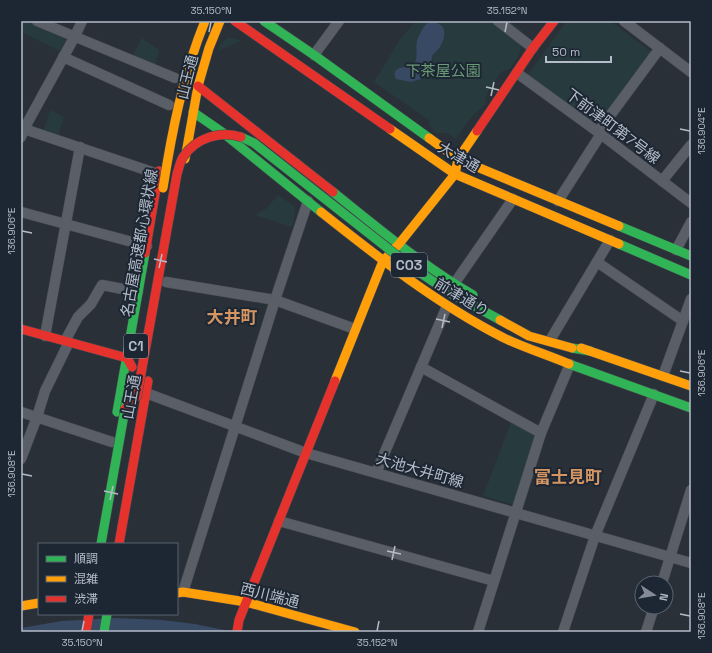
<svg xmlns="http://www.w3.org/2000/svg" width="712" height="653" font-family="'Space Grotesk','Noto Sans JP',sans-serif">
<rect width="100%" height="100%" fill="#2a3038"/>
<g fill="#273a3e">
<path d="M21,21c11,0 31,11 43,16l2,4 -6,10 -39,-19z"/>
<path d="M416,21h92l12,7 2,11 -2,14 -9,15 -10,4 -14,21 -2,12 -14,12 -15,22 -8,-6h-12l-7,-8 1,-4 -56,-39 27,-44z"/>
<path d="M567,21h43l40,30 1,4 -51,68 -5,1 -67,-47 1,-4z"/>
<path d="M142,38l17,12 -4,17 -22,-11z"/>
<path d="M227,38h6l8,3 -23,10 2,-6z"/>
<path d="M50,110l14,7 -6,20 -15,-5z"/>
<path d="M278,195c18,13 21,9 14,32l-37,-12 12,-7z"/>
<path d="M512,420l24,15 -22,68 -3,1 -28,-8z"/>
</g>
<g fill="#384963">
<path d="M431,22c16,1 16,13 9,25 -2,3 -6,6 -8,9 0,1 -1,6 -1,7l-8,8 -2,8 -10,3 -15,-3c-6,-12 8,-12 17,-13 6,-8 2,-16 4,-25 2,-6 5,-12 9,-17z"/>
<path d="M114,618l48,2 33,4 39,8h-213v-4l41,-7z"/>
</g>
<g fill="none" stroke-linecap="round" stroke-linejoin="round">
<g stroke="#484c53" stroke-width="11">
<g id="street">
<path d="M37,21l138,57"/>
<path d="M498,21l35,27"/>
<path d="M624,21l67,51"/>
<path d="M314,55l25,-34"/>
<path d="M63,57l106,48"/>
<path d="M517,73l81,59 93,71"/>
<path d="M24,129l134,45"/>
<path d="M598,132l62,-84"/>
<path d="M21,137l3,-8 51,-93 7,-15"/>
<path d="M662,181l29,-36"/>
<path d="M558,201l43,-67"/>
<path d="M21,212l126,34"/>
<path d="M676,250l15,-28"/>
<path d="M597,262l86,59"/>
<path d="M166,282l109,18 80,29"/>
<path d="M454,284l59,-85"/>
<path d="M45,336l35,-189"/>
<path d="M552,337l58,-97"/>
<path d="M65,341l13,-24 13,-13 11,-19 36,7"/>
<path d="M421,367l120,66"/>
<path d="M663,376l28,-77"/>
<path d="M146,393l160,60 385,110"/>
<path d="M21,412l91,30"/>
<path d="M21,459l16,-42 8,-26 24,-49"/>
<path d="M376,473l71,-167"/>
<path d="M279,521l215,60"/>
<path d="M662,583l29,-93"/>
<path d="M183,592l92,-292 33,-99"/>
<path d="M478,632l63,-199 29,-69"/>
<path d="M563,632l32,-96 59,-142"/>
<path d="M646,632l8,-25"/>
</g>
</g>
<g stroke="#484c53" stroke-width="10">
<g id="fast">
<path d="M264,21l50,34 115,83"/>
<path d="M193,112l29,20 99,80"/>
<path d="M333,192c45,36 90,74 140,103"/>
<path d="M619,226l72,30"/>
<path d="M619,244l72,31"/>
<path d="M572,348l18,3"/>
<path d="M569,364l122,44"/>
<path d="M117,412l28,-159"/>
<path d="M104,632l3,-18"/>
</g>
</g>
<g stroke="#484c53" stroke-width="10">
<g id="slow">
<path d="M390,129l65,45 164,70"/>
<path d="M429,138l29,21 161,67"/>
<path d="M185,159l13,-73 11,-38 11,-27"/>
<path d="M321,212c58,46 116,92 183,126 21,10 44,17 65,26"/>
<path d="M581,348l110,38"/>
<path d="M335,381l48,-120 16,-17 56,-70 3,-15 19,-28"/>
<path d="M177,593l6,-1 63,10 109,30"/>
<path d="M21,606l18,-3"/>
</g>
</g>
<g stroke="#484c53" stroke-width="10">
<g id="jam">
<path d="M235,21l155,108"/>
<path d="M198,86l135,106"/>
<path d="M477,131l56,-83 21,-27"/>
<path d="M145,253l14,-82"/>
<path d="M21,329l106,29 5,9"/>
<path d="M119,544l29,-163"/>
<path d="M86,632l3,-18"/>
<path d="M237,632l2,-12 96,-239"/>
</g>
</g>
<use href="#street" stroke="#5a5e66" stroke-width="10"/>
<use href="#fast" stroke="#30b455" stroke-width="9"/>
<use href="#slow" stroke="#ff9f0a" stroke-width="9"/>
<use href="#jam" stroke="#e5322d" stroke-width="9"/>
<g stroke="#474c53" stroke-width="10" stroke-linecap="butt">
<g id="fast-bridge">
<path d="M241,137l13,6 155,122 38,26 53,29"/>
<path d="M101,544l26,-146"/>
</g>
</g>
<g stroke="#474c53" stroke-width="10" stroke-linecap="butt">
<g id="slow-bridge">
<path d="M163,188c9,-57 20,-113 42,-167"/>
<path d="M500,320l29,16 43,12"/>
</g>
</g>
<g stroke="#474c53" stroke-width="10" stroke-linecap="butt">
<path id="jam-bridge" d="M125,409l12,-13 40,-222c2,-6 3,-12 6,-17 13,-19 37,-27 58,-20"/>
</g>
<use href="#fast-bridge" stroke="#30b455" stroke-width="9"/>
<use href="#slow-bridge" stroke="#ff9f0a" stroke-width="9"/>
<use href="#jam-bridge" stroke="#e5322d" stroke-width="9"/>
</g>
<path fill="none" stroke="#b4bcc9" stroke-width="1.5" d="M209,32l2,-10M505,32l2,-10M486,87l13,3M491,96l3,-14M680,129l10,2M22,231l10,2M154,259l13,3M159,268l3,-14M436,319l14,3M442,328l3,-14M680,371l10,2M22,474l10,2M104,491l14,3M110,500l3,-14M387,551l14,3M392,560l3,-14M680,614l10,2M82,631l2,-10M377,631l2,-10"/>
<g text-anchor="middle" dominant-baseline="central" stroke-width="4" stroke-linejoin="round" paint-order="stroke">
<g fill="#1d2633" stroke="#878f9c" stroke-width="1">
<rect x="391" y="253" width="36" height="24" rx="3"/>
<rect x="124" y="334" width="24" height="24" rx="3"/>
</g>
<g font-size="14" font-weight="bold" fill="#b4bcc9">
<text x="409" y="265">C03</text>
<text x="136" y="346">C1</text>
</g>
<g font-size="15" fill="#6b9a76" stroke="#1d2633">
<text x="443" y="70">下茶屋公園</text>
</g>
<g font-size="15" fill="#b4bcc9" stroke="#1d2633">
<text transform="translate(187 77) rotate(-76)">山王通</text>
<text transform="translate(613 126) rotate(37)">下前津町第7号線</text>
<text transform="translate(459 157) rotate(30)">大津通</text>
<text transform="translate(139 243) rotate(-80)">名古屋高速都心環状線</text>
<text transform="translate(462 297) rotate(31)">前津通り</text>
<text transform="translate(131 397) rotate(-80)">山王通</text>
<text transform="translate(420 470) rotate(16)">大池大井町線</text>
<text transform="translate(270 595) rotate(14)">西川端通</text>
</g>
<g font-size="17" font-weight="bold" fill="#d59563" stroke="#1d2633">
<text x="232" y="317">大井町</text>
<text x="568" y="477">富士見町</text>
</g>
</g>
<rect width="712" height="653" fill="none" stroke="#1d2633" stroke-width="44"/>
<rect x="38" y="543" width="140" height="72" fill="#1d2633" stroke="#59626f"/>
<rect x="46" y="556" width="20" height="6" fill="#30b455" stroke="#59626f"/>
<text x="74" y="563" font-size="12" fill="#b4bcc9">順調</text>
<rect x="46" y="576" width="20" height="6" fill="#ff9f0a" stroke="#59626f"/>
<text x="74" y="583" font-size="12" fill="#b4bcc9">混雑</text>
<rect x="46" y="596" width="20" height="6" fill="#e5322d" stroke="#59626f"/>
<text x="74" y="603" font-size="12" fill="#b4bcc9">渋滞</text>
<g transform="translate(654 595) rotate(102)"><circle r="19" fill="#1d2633" stroke="#59626f"/>
<path d="M0-3L7 15L0 10L-7 15Z" fill="#848b96"/>
<text y="-6" font-size="11" font-weight="bold" text-anchor="middle" fill="#b4bcc9">N</text>
</g>
<path d="M546 56v6h65v-6" fill="none" stroke="#b4bcc9" stroke-width="2"/>
<text x="552" y="56" font-size="12" fill="#b4bcc9" stroke="#1d2633" stroke-width="3" paint-order="stroke">50 m</text>
<rect x="22" y="22" width="668" height="609" fill="none" stroke="#b4bcc9" stroke-width="1.5"/>
<g font-size="10" text-anchor="middle" fill="#b4bcc9">
<text x="211" y="14">35.150°N</text>
<text x="507" y="14">35.152°N</text>
<text transform="translate(701 131) rotate(-90)" y="4">136.904°E</text>
<text transform="translate(11 231) rotate(-90)" y="4">136.906°E</text>
<text transform="translate(701 373) rotate(-90)" y="4">136.906°E</text>
<text transform="translate(11 474) rotate(-90)" y="4">136.908°E</text>
<text transform="translate(701 616) rotate(-90)" y="4">136.908°E</text>
<text x="82" y="646">35.150°N</text>
<text x="377" y="646">35.152°N</text>
</g>
</svg>
